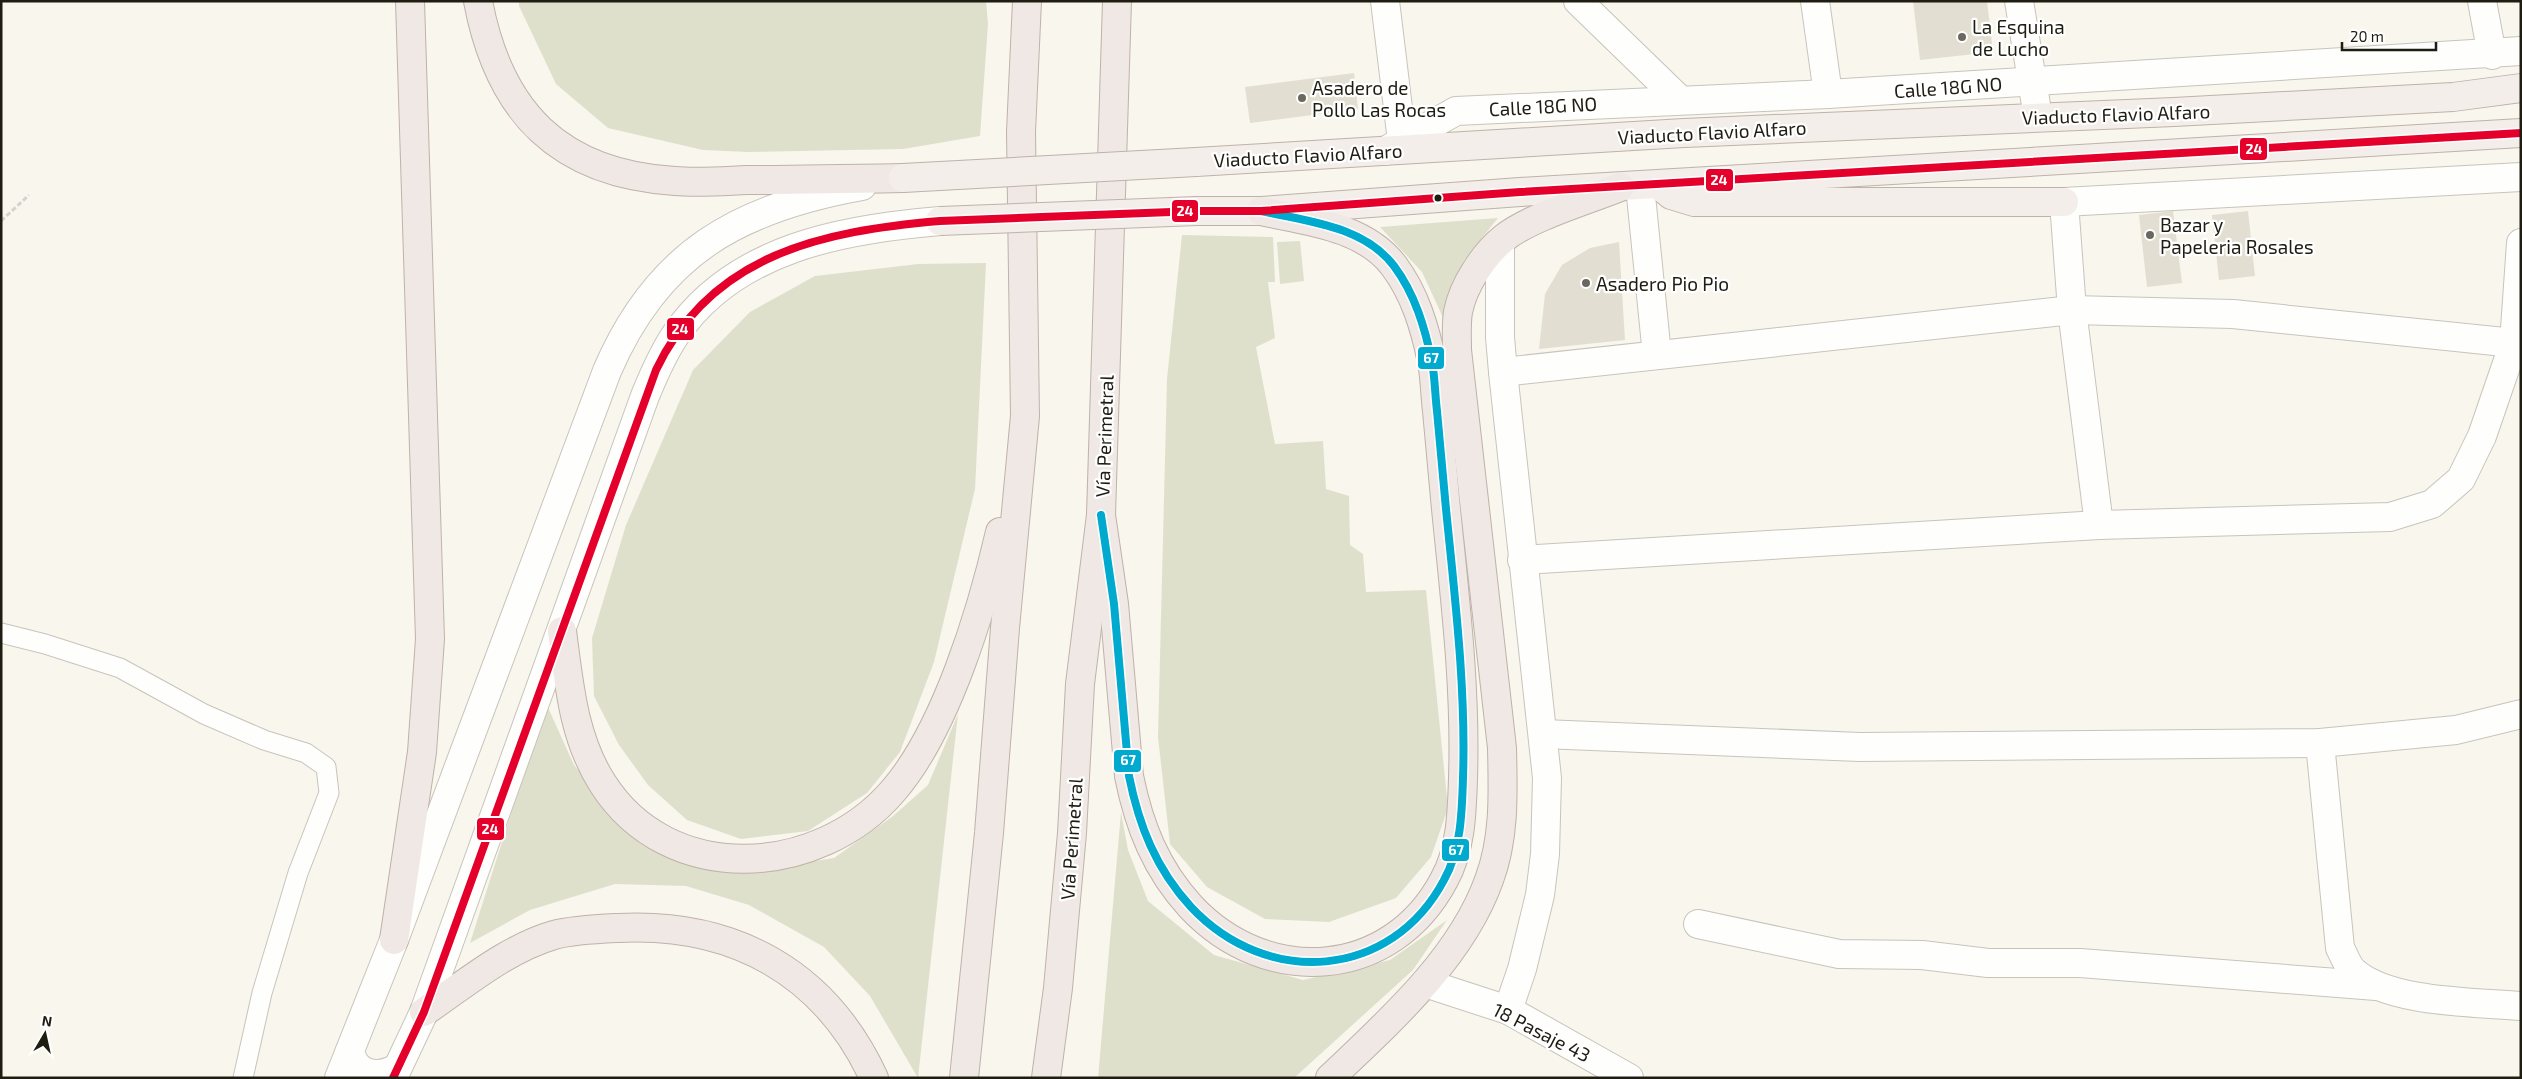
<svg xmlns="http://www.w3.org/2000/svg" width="2522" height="1079" font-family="'Exo 2',sans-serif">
<rect width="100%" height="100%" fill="#f9f6ed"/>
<g fill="#dfe0cb">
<path d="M519,1h467l2,23 -8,112 -77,13 -155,3 -45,-2 -95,-22 -52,-44 -37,-78z"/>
<path d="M1498,218l-34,42 -18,64 -24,-52 -42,-45z"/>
<path d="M1182,235l91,2 2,45h-7l7,56 -19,9 19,97 48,-3 3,48 23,7 1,49 13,9 3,38 60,-2 22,218 -17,49 -35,41 -67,24 -64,-3 -58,-32 -37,-43 -12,-107 9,-358z"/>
<path d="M1300,241l4,40 -24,3 -3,-42z"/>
<path d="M986,263l-11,226 -41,173 -34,90 -33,41 -59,38 -67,8 -54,-19 -39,-35 -29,-40 -25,-49 -2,-58 34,-113 67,-155 57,-58 65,-36 103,-12z"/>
<path d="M546,703l28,62 50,59 125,47 85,-13 59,-42 35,-31 30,-71 -40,364 -48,-82 -46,-49 -75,-42 -63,-19 -71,-2 -85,26 -60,33z"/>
<path d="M1121,812l7,38 20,51 66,54 89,25 87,-20 57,-40 -34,50 -119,108h-196z"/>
</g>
<g fill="#e2ded2">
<path d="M1913,1h74l6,51 -73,8z"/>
<path d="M1354,73l4,36 -108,14 -5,-36z"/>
<path d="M2173,211l9,72 -35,4 -8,-72z"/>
<path d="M2248,211l7,65 -36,4 -7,-65z"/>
<path d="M1619,242l6,98 -86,9 6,-55 17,-29 28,-17z"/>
</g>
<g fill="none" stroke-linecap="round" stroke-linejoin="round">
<g stroke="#c8c4bc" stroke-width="21">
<path id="service" d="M1,633l44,11 75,24 84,46 60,26 42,13 20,14 3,26 -31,80 -36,120 -19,85"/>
</g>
<g stroke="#c8c4bc" stroke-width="30">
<g id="minor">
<path d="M1385,1l17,140"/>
<path d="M1578,1l101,98"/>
<path d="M1815,1l13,93"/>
<path d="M2482,1l10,54"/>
<path d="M1640,186l17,169"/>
<path d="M1500,243v94l3,35 44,406 -2,76 -5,41 -18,74 -14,41"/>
<path d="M1503,372l569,-62 161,4 281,29"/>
<path d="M2099,525l-27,-215 -8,-108 457,-25"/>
<path d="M1522,560l577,-35 291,-8 42,-13 29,-25 21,-43 32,-93 7,-100"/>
<path d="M1543,734l317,13 460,-4 136,-13 65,-16"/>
<path d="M2320,743l20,205c4,7 7,17 13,23 35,32 121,31 168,35"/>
<path d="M1698,924l141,30 83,1 66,8h92l296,23"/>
<path d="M1425,983l83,27 121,68"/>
</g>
</g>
<g stroke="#c8c4bc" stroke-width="30">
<path id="tertiary" d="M1385,151l71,-40 372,-17 693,-43"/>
</g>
<g stroke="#c8c4bc" stroke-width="30">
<g id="secondary">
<path d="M2019,1l19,116"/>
<path d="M350,1051c5,24 27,28 47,17"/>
<path d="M339,1078l55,-138 213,-569c51,-119 132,-163 255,-185"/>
<path d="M393,1078l31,-66 221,-616c9,-22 18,-43 31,-62 59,-86 167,-105 264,-113"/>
</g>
</g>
<g stroke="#beb2a9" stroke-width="30">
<g id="primary">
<path d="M1196,162l488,-29 490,-21 279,-15 68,-9"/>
<path d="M1660,186l11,9 23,7h370"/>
<path d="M1197,211h64l259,-19 1001,-59"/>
</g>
</g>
<g stroke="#beb2a9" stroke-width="30">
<g id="trunk">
<path d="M478,1c21,112 82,173 197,180 24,2 48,0 72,-1 52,0 104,-1 156,-2"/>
<path d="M1101,515l13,89 15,172c10,50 27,93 62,131 76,81 200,73 253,-27 17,-30 18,-68 19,-102 3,-90 -8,-179 -17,-269 -3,-33 -6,-65 -9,-98 -2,-16 -2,-33 -5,-49 -7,-34 -17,-68 -38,-96 -30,-40 -88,-45 -133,-55"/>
<path d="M562,631c7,52 11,107 41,153 66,103 215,94 290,7 53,-61 89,-181 107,-259"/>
<path d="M394,940l28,-188 8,-113 -20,-638"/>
<path d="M424,1012c40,-27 82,-63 130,-77 19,-5 43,-6 64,-7 115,-6 207,44 256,150"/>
<path d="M964,1078l25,-245 16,-205 20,-212 -4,-284 6,-131"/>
<path d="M1046,1078l12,-90 14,-155 8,-149 21,-169 16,-514"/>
<path d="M1330,1078c59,-56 131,-120 159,-198 16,-42 14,-88 13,-132l-45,-398c0,-12 -1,-26 1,-38 5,-26 25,-57 46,-74 26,-21 84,-38 116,-51"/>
</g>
</g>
<path stroke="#d4d3d0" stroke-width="3" stroke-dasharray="5 2.5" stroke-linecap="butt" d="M1,221l28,-26"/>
<use href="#service" stroke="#fefefc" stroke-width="19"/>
<use href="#minor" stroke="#fefefc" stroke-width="28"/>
<use href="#tertiary" stroke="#fefefc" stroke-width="28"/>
<use href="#secondary" stroke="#fefefc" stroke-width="28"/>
<use href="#primary" stroke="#f3eeea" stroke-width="28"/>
<use href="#trunk" stroke="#f0e8e4" stroke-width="28"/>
<g stroke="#beb2a9" stroke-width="30" stroke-linecap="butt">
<g id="primary-bridge">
<path d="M903,178l293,-16"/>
<path d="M940,221l257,-10"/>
</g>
</g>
<use href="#primary-bridge" stroke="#f3eeea" stroke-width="28"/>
<g stroke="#fff" stroke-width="11">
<path id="bus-1" d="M1101,515l13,89 15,172c10,50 27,93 62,131 76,81 200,73 253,-27 17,-30 18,-68 19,-102 3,-90 -8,-179 -17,-269 -3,-33 -6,-65 -9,-98 -2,-16 -2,-33 -5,-49 -7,-34 -17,-68 -38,-96 -30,-40 -88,-45 -133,-55"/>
</g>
<g stroke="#fff" stroke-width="11">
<path id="bus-2" d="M393,1078l31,-66 232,-642c55,-116 167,-139 284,-149l257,-10h64l259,-19 1001,-59"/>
</g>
<use href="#bus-1" stroke="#00a9ce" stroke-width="8"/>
<use href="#bus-2" stroke="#e4002b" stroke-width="8"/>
</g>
<g fill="#6b685f" stroke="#fff" stroke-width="2">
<circle cx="1962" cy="37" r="5"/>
<circle cx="1302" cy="98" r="5"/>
<circle cx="2150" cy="235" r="5"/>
<circle cx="1586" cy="283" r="5"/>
</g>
<circle fill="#1f1c12" stroke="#fff" stroke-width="2" cx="1438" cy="198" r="4.5"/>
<g text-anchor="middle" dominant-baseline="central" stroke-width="4.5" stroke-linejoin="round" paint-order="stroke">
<g font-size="19" fill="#1f1c12" stroke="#fff" text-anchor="start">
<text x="1972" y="26">La Esquina<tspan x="1972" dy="22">de Lucho</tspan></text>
<text x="1312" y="87">Asadero de<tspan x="1312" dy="22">Pollo Las Rocas</tspan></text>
<text x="2160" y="224">Bazar y<tspan x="2160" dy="22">Papeleria Rosales</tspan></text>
<text x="1596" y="283">Asadero Pio Pio</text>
</g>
<g font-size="19" fill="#1f1c12" stroke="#fff">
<text transform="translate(1948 87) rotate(-4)">Calle 18G NO</text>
<text transform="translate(1543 106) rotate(-3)">Calle 18G NO</text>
<text transform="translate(2116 114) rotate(-2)">Viaducto Flavio Alfaro</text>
<text transform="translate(1712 132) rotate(-3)">Viaducto Flavio Alfaro</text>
<text transform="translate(1308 155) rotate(-3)">Viaducto Flavio Alfaro</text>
<text transform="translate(1104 436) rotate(-88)">Vía Perimetral</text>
<text transform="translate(1071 839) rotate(-86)">Vía Perimetral</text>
<text transform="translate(1542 1032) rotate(27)">18 Pasaje 43</text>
</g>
</g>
<g stroke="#fff" stroke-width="2">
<rect x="2239" y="137" width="29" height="24" rx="5" fill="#e4002b"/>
<rect x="1705" y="168" width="29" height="24" rx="5" fill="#e4002b"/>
<rect x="1171" y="199" width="28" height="24" rx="5" fill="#e4002b"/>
<rect x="666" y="317" width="29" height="24" rx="5" fill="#e4002b"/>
<rect x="1417" y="346" width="28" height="24" rx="5" fill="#00a9ce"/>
<rect x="1113" y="749" width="29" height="24" rx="5" fill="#00a9ce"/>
<rect x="476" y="817" width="29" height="24" rx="5" fill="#e4002b"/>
<rect x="1441" y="838" width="29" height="24" rx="5" fill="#00a9ce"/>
</g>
<g font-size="14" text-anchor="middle" font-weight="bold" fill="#fff">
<text x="2254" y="154">24</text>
<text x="1719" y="185">24</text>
<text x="1185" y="216">24</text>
<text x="680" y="334">24</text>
<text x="1431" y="363">67</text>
<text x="1128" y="765">67</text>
<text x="490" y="834">24</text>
<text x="1456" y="855">67</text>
</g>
<rect width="2522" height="1079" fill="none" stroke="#1f1c12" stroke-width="5"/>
<g transform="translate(45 1034) rotate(9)" stroke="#ffffff" stroke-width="4" paint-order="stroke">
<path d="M0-4L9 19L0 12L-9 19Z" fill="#1f1c12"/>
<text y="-8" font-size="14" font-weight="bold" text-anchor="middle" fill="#1f1c12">N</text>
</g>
<path d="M2342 42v8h94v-8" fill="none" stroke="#1f1c12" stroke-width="2.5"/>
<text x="2350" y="42" font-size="15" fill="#1f1c12" stroke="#ffffff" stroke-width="4" paint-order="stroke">20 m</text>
</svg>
